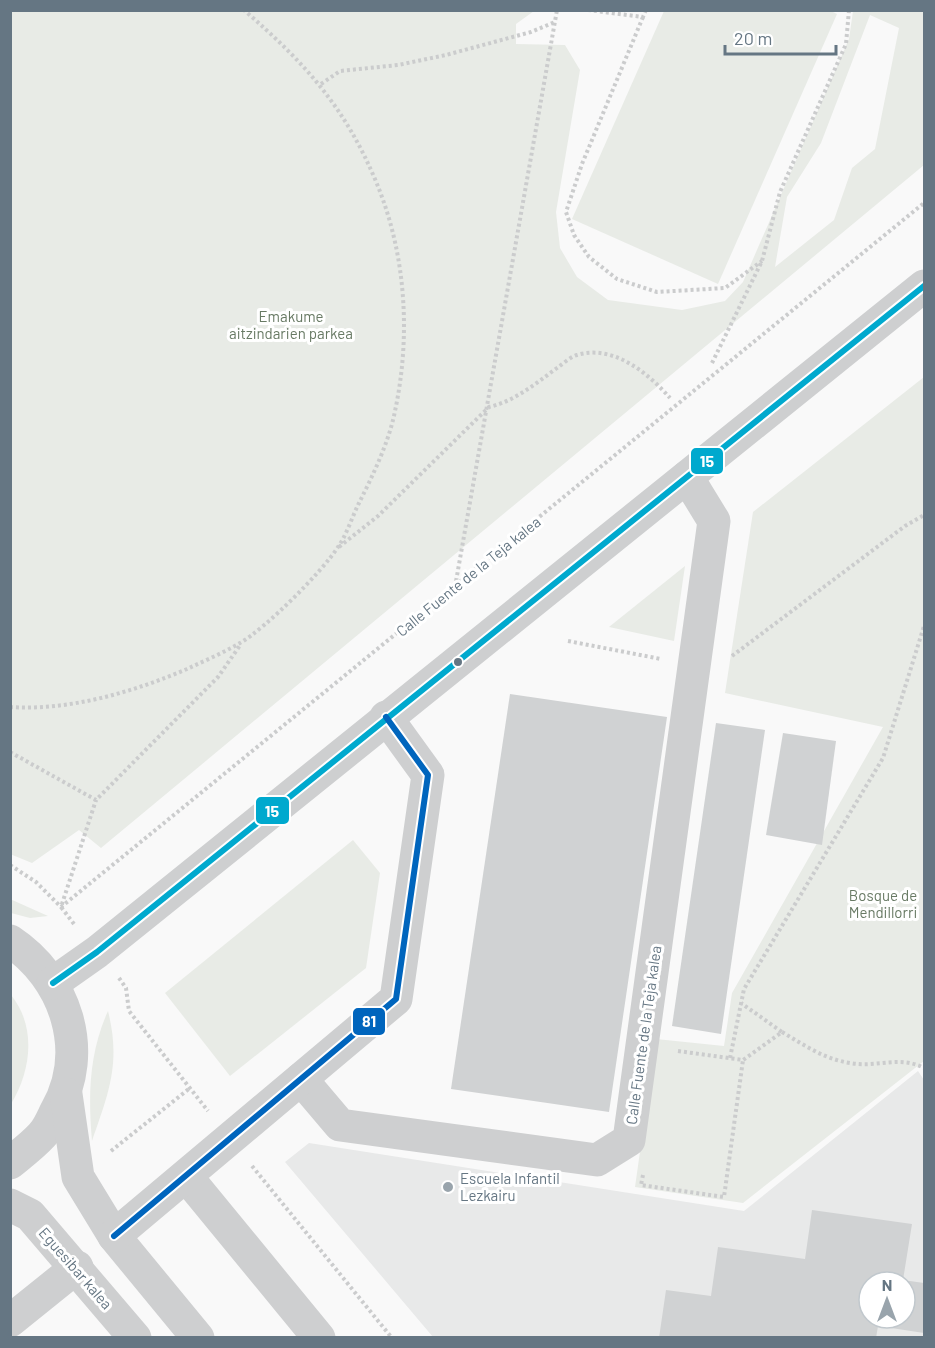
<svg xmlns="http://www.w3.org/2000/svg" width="935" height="1348" font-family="Barlow,sans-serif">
<rect width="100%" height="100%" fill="#f9f9f9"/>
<path fill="#e8e9e9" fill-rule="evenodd" d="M918,1071l6,9v257h-491l-148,-175 24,-19 435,68zM869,1282h36v36h-36z"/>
<g fill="#e8ebe6" fill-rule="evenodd">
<path d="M11,10l523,1 -18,13v20l49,1 15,25 -24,142 4,36 17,29 31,23 74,10 43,-9 18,-19 106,-243 4,-28h71v154l-823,683 -22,-18 -47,33 -22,-9zM870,15l29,13 -24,121 -23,19 -18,52 -59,47 12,-70 34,-54z"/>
<path d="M829,10l8,4 -119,270 -146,-65 92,-208z"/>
<path d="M924,377v684l-181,142 -108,-16 21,-148 68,7 8,-53 151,-266 -158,-34 28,-181z"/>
<path d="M685,566l-11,75 -65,-14z"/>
<path d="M353,840l27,33 -14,95 -136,108 -65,-83z"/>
<path d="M10,899l38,17 -18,2 -19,-5z"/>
<path d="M11,995c26,32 20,76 0,109z"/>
<path d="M108,1011c13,52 1,81 -16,130 -4,-46 -3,-88 16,-130z"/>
</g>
<g fill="#d0d2d3" fill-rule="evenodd">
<path d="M510,694l157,23 -58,395 -158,-23z"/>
<path d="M716,723l49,7 -44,304 -49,-8z"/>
<path d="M783,733l53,8 -14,104 -56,-10z"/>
<path d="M812,1210l100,14 -9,56 21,3v50l-46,-7 -2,12h-217l7,-48 45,6 7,-49 87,12zM869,1282h36v36h-36z"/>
</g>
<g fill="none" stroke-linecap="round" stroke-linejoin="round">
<g stroke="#cbcccd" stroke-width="4" stroke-dasharray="3 3" stroke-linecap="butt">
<path d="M588,10l55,7 3,-7"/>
<path d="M643,17l-61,147 -16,48 8,23 15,22 28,22 40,13 68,-4 37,-27"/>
<path d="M321,84l19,-13 58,-6 48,-10 85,-23 24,-10"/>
<path d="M712,363l50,-102 18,-69 66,-148 3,-34"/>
<path d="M339,547l39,-31 111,-109c26,-6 46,-23 68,-39 6,-4 13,-11 20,-13 36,-11 71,18 93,43"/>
<path d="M455,587l102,-577"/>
<path d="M568,641l93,18"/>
<path d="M732,656l173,-130 19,-11"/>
<path d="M10,707c59,4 123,-15 177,-38 17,-8 36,-16 53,-26 26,-15 82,-71 98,-96 9,-13 14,-30 21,-44 14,-28 30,-61 36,-92 16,-75 11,-156 -18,-227 -31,-76 -72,-121 -133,-174"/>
<path d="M10,752l86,48 122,-123 23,-33"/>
<path d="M10,865l26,17 25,25 863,-704"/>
<path d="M74,924l-13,-17 35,-107"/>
<path d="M119,978l7,10 3,23 79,100"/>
<path d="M782,1032c22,13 42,27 68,31 26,5 50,-8 74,5"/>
<path d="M678,1051l65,9 39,-28 -41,-29"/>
<path d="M730,1058l14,-69 139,-231 41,-132"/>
<path d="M111,1151l79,-63"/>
<path d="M252,1166l140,172"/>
<path d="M643,1175l-2,10 83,12 19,-137"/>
</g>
<g stroke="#cecfd0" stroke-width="33">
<path d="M10,941c56,37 80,110 46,170 -4,8 -8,18 -14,24 -9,10 -21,19 -32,28"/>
<path d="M53,983l44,-31 827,-666"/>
<path d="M301,1079l39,46 257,35 32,-20 85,-619 -27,-44"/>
<path d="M66,1094l12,83 36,59 84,102"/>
<path d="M186,1176l133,162"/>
<path d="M10,1205l20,10 105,123"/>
<path d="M114,1236l282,-237 32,-224 -42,-58"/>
<path d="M10,1321l67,-54"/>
</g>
<g stroke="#fff" stroke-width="10">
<path id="bus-1" d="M53,983l44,-31 827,-666"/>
</g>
<g stroke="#fff" stroke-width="10">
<path id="bus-2" d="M114,1236l282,-237 32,-224 -42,-58"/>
</g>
<use href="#bus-1" stroke="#00a9ce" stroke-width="6"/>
<use href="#bus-2" stroke="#0065bd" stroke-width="6"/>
</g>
<circle fill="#657683" stroke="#fff" stroke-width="2" cx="458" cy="662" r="5"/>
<circle fill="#99a4ac" stroke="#fff" stroke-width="2" cx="448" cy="1187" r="6"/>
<g text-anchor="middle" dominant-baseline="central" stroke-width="6" stroke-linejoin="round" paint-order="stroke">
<g font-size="15" fill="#687a64" stroke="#fff">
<text x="291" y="316">Emakume<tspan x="291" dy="17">aitzindarien parkea</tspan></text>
<text x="883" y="895">Bosque de<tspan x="883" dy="17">Mendillorri</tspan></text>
</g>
<g font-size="15" fill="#657683" stroke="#fff">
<text transform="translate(468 576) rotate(-39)">Calle Fuente de la Teja kalea</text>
<text transform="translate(643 1035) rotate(-82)">Calle Fuente de la Teja kalea</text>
<text transform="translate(76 1268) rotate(49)">Eguesibar kalea</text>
</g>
<g font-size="15" fill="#657683" stroke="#fff" text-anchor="start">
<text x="460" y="1178">Escuela Infantil<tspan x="460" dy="17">Lezkairu</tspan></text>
</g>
</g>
<g stroke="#fff" stroke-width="2">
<rect x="690" y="447" width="34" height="28" rx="6" fill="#00a9ce"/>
<rect x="255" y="796" width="35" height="29" rx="6" fill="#00a9ce"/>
<rect x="352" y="1007" width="34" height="29" rx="6" fill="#0065bd"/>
</g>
<g font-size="16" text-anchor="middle" font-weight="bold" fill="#fff">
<text x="707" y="467">15</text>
<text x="272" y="817">15</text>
<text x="369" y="1027">81</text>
</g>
<rect width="935" height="1348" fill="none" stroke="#657683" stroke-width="24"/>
<g transform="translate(887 1300)"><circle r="28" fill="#ffffff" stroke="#c1c8cd" stroke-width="1.5"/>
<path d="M0-4.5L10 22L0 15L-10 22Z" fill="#99a4ac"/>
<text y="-9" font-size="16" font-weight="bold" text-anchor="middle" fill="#657683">N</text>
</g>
<path d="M725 45v9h111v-9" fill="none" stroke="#657683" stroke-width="3"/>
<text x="734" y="45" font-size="18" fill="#657683" stroke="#ffffff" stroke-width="4.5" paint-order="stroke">20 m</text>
</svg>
